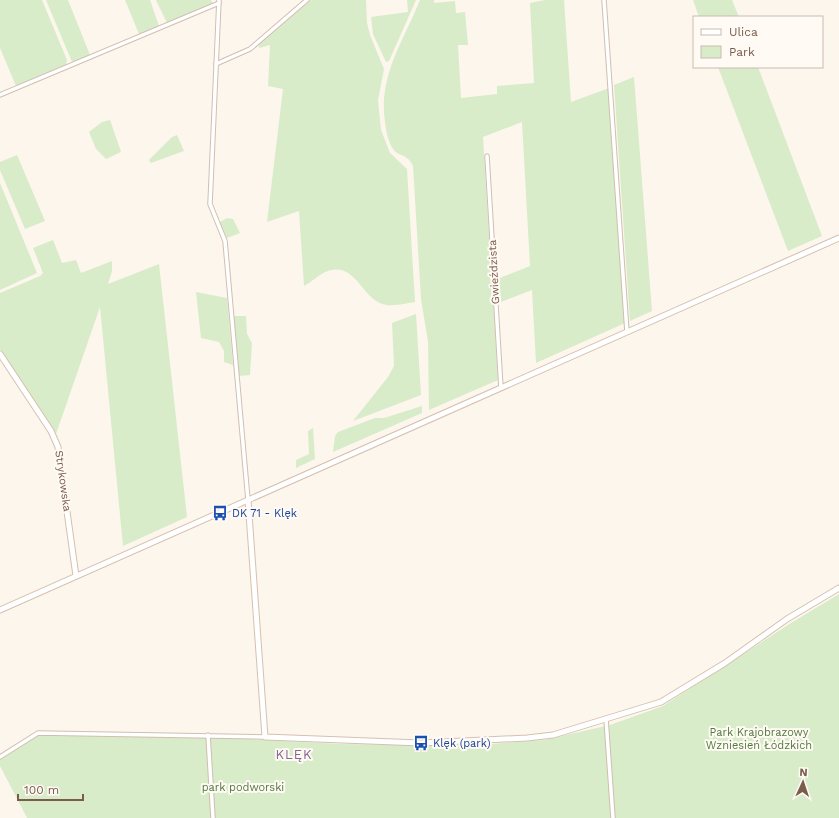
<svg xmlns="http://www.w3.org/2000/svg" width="839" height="818" font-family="'Work Sans',sans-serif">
<rect width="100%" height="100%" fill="#fdf6ec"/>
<g fill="#d8ecc9">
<path d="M0,0h42l25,60 -1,5 -50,21 -16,-38z"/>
<path d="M46,0h22l22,55 -18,7z"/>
<path d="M125,0h25l9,26 -20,8z"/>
<path d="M156,0h55l2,4 -46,19z"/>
<path d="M311,0h55l1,23 3,12 14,34 -6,31 3,30 9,23 17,16 8,133c-8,1 -19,4 -28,3 -25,-3 -30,-44 -59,-34 -9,3 -16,11 -24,15l-5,-75 -32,11 16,-133 -15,-3 2,-41 -11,3v-3z"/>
<path d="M407,0h9l-27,61 -3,1 -13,-28 -2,-17 37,-5z"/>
<path d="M420,0h14v3l21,-2 1,12 9,-1 3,33h-10l3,53 36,-4v-8l37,-3 -4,-80 15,-3h19l7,102 38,-14 16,235 -89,40 -4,-73 -34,13 -1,-24 33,-13 -8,-144 -39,15 15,243 -69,30 -1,-68 -7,-43 -8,-133c-1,-2 -3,-6 -5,-7 -5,-5 -11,-4 -15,-10 -5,-8 -7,-18 -8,-27 -7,-46 19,-82 35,-122z"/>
<path d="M693,0h39l7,17h-40z"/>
<path d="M718,67h40l64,169 -34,15z"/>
<path d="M634,77l18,234 -22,10 -16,-236z"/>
<path d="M110,120l11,32 -15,7 -10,-10 -7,-17 13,-10z"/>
<path d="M177,135l7,16 -33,12 -2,-3 23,-23z"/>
<path d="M17,155l28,66 -20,8 -25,-59v-8z"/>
<path d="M0,183l37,90 -37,17z"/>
<path d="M227,218l6,1 7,14 -13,5 -7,-16z"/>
<path d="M53,240l9,23 14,-3 5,13 31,-12v10l-4,13 51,-20 28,253 -64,29 -23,-239 -44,127 -56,-85v-56l40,-17 3,-3 -10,-25z"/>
<path d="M196,292l31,6 6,67 -9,-3v-11l-5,-9 -18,-4z"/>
<path d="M416,314l5,81 -68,26 35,-44 6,-11 -2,-43z"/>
<path d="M234,316h12l1,18 5,9 -2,32 -11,1z"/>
<path d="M422,406v7l-89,39 2,-16 3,-4 37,-14h9z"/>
<path d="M313,428l2,31 -19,9v-8l13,-6 -1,-23z"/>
<path d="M839,594v224h-812l-27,-52v-6l37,-26 169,3 134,7 79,1h59l66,-5 66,-15 53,-19 128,-83z"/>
</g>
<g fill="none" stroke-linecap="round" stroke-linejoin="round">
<g stroke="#d1beb0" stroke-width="5.5">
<g id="street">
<path d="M219,0l-9,204 15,37 23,259"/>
<path d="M604,0l23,332"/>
<path d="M216,64l34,-15 57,-49"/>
<path d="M0,95l219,-92"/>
<path d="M487,156l14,232"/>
<path d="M606,719l7,99"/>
<path d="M208,735l5,83"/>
<path d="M0,757l38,-24 227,4"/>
</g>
</g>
<g stroke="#d6c0b0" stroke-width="7">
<g id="secondary">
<path d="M0,354l51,77 7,16 18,129"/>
<path d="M248,500l17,237 156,6 106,-5 26,-3 108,-33 64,-39 62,-44 52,-31"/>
<path d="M0,610l839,-372"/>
</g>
</g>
<use href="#street" stroke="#fff" stroke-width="3.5"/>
<use href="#secondary" stroke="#fff" stroke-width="5"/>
</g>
<defs>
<g id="bus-bare" transform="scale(1.2)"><path d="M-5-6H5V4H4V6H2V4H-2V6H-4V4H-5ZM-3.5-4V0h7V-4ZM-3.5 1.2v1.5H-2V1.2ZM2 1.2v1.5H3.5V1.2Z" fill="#1a4fb4" stroke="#fffaf3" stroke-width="2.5" paint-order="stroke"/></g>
</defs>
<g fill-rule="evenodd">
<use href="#bus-bare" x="220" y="513"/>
<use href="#bus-bare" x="421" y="743"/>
</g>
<g text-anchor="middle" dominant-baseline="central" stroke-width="4" stroke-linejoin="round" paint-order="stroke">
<g font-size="11" fill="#7a5c4d" stroke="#fffaf3">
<text transform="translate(494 272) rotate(-93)">Gwieździsta</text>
<text transform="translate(63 481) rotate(82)">Strykowska</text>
</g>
<g font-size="11" fill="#164399" stroke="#fffaf3" text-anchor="start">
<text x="232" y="513">DK 71 - Klęk</text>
<text x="433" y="743">Klęk (park)</text>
</g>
<g font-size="11" fill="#537a41" stroke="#fffaf3">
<text x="759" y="732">Park Krajobrazowy<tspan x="759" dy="13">Wzniesień Łódzkich</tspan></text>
<text x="243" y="787">park podworski</text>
</g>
<g font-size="13" letter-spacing="1" fill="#846695" stroke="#fffaf3">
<text x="294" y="754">KLĘK</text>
</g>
</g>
<rect x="693" y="16" width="130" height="52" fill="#fffaf3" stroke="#cabbb1"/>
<rect x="701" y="29" width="20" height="6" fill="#ffffff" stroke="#cabbb1"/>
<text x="729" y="36" font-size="12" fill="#7a5c4d">Ulica</text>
<rect x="701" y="46" width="20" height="12" fill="#d8ecc9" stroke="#cabbb1"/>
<text x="729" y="56" font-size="12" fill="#7a5c4d">Park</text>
<g transform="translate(803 782) rotate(3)" stroke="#fffaf3" stroke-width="3" paint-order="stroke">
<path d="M0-3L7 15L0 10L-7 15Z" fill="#7a5c4d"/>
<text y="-6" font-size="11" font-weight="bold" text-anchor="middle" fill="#7a5c4d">N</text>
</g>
<path d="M18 794v6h65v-6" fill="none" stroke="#7a5c4d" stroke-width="2"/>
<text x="24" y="794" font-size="12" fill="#7a5c4d" stroke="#fffaf3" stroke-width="3" paint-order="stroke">100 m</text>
</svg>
